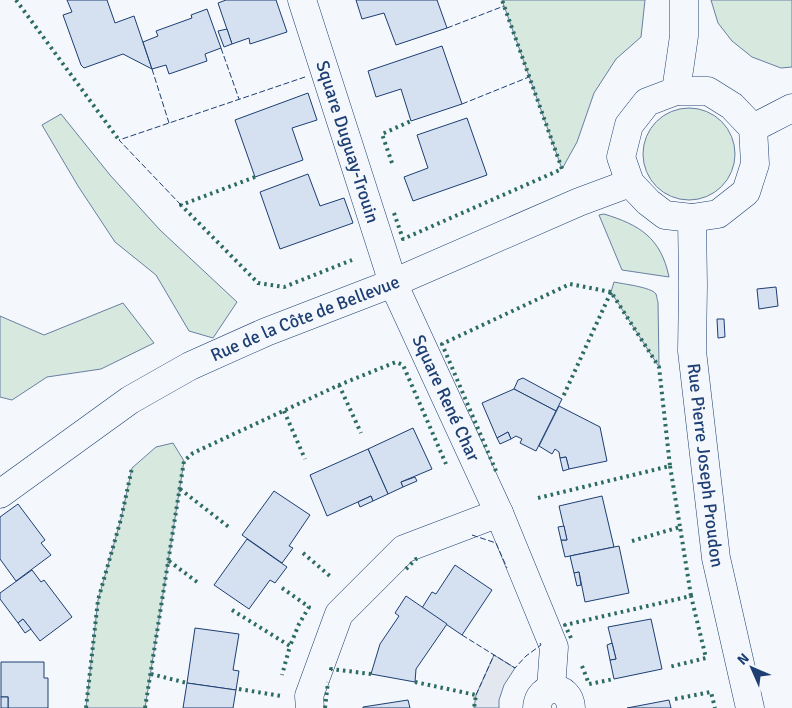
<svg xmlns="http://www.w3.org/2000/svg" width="792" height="708" font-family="Signika,sans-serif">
<rect width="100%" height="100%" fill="#f4f7fb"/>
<g fill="#d7e8df" stroke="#687fa3">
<path d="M502,0h143l-4,37 -25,22 -22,34 -17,49 -15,27z"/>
<path d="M711,0h81v67l-11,1 -29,-11 -20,-16 -14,-18z"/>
<circle cx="689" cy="154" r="46"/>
<path d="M61,114l49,61 50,55 77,72 -24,36 -24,-7 -33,-56 -41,-33 -37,-56 -36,-61z"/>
<path d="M604,214c36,11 57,24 65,63l-47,-7 -23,-55z"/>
<path d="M614,282c9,2 37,5 42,12 1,3 1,6 2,8l1,65 -48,-75z"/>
<path d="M123,303l31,40 -53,26 -54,8 -35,23 -12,-3v-81l44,19z"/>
<path d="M173,443l11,18 -39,247h-59l12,-108 23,-81 11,-51 24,-21z"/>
</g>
<path fill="#e3e8f0" stroke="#687fa3" d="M494,655l21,13 -11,17 -5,15v8h-25l2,-13z"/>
<g fill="#d5e0f0" stroke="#1d3f73">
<path d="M67,0h40l8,23 19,-7 18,53 -29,-15 -39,14 -3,-3 -18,-50 9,-3z"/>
<path d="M226,0h50l11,32 -37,12 -1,-6 -17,6 -14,-41z"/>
<path d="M356,0h81l10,28 -51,17 -12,-32 -22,6z"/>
<path d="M207,9l14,39 -16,6 2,7 -38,13 -3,-9 -14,4 -9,-27 15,-6 -2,-5 36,-13 -1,-3z"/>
<path d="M227,29l5,15 -8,3 -6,-16z"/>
<path d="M442,46l20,58 -51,17 -10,-32 -25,8 -8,-26z"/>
<path d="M308,93l9,27 -25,8 11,32 -48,17 -20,-57z"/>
<path d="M467,118l20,57 -74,26 -9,-24 24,-9 -11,-33z"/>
<path d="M308,174l12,32 24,-8 9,25 -73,26 -20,-57z"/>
<path d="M776,287l2,19 -19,3 -2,-20z"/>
<path d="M717,319h7l1,18 -7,1z"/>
<path d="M523,378l39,21 -6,12 -42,-22 4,-9z"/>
<path d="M514,389l42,22 -20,40 -16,-8 2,-4 -6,-3 -5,3 -3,-7 -11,6 -15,-35z"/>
<path d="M559,406l41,21 7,34 -38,8 -3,-12 -6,1 -1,-6 -4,-3 -3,5 -13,-8z"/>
<path d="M413,428l19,41 -31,13 2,5 -15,7 -20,-45z"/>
<path d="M508,432l3,7 -11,5 -3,-6z"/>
<path d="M368,449l20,45 -15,7 -2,-5 -44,20 -17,-41z"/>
<path d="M566,457l3,12 -6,2 -3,-13z"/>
<path d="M415,477l2,4 -14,6 -2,-5z"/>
<path d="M274,491l36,24 -21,31 4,2 -11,15 -40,-28z"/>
<path d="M371,496l2,5 -13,6 -2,-5z"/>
<path d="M602,496l12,51 -49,10 -4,-17h6l-8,-34z"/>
<path d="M18,504l27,36 -4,3 10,12 -35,26 -16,-22v-42z"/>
<path d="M564,526l3,14h-6l-3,-13z"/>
<path d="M247,539l40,28 -12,16 -5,-3 -21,29 -35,-24z"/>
<path d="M619,546l10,47 -44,9 -6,-30 -5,1 -4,-17z"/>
<path d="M455,565l37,25 -30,45 -40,-27 10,-16 4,2z"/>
<path d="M32,570l9,12 3,-2 28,37 -32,24 -17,-22 -5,4 -18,-24v-6z"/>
<path d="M579,572l2,13 -4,1 -3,-13z"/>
<path d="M406,596l41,28 -31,45 -1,13 -44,-8 9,-30 19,-28 -4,-3z"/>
<path d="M23,619l8,10 -6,4 -7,-10z"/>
<path d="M651,619l11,50 -48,10 -4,-19 6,-1 -8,-32z"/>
<path d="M195,628l44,6 -6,36 6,1 -3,19 -49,-7z"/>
<path d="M612,643l4,16 -6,1 -3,-15z"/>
<path d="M1,662h43v16h4v30h-40v-11h-7z"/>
<path d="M187,683l49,7 -3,18h-50z"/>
<rect x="1" y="697" width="7" height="11"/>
<path d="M408,700l2,8h-47v-1z"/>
<path d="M669,700l2,8h-44z"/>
</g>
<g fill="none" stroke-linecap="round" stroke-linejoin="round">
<g stroke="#1d3f73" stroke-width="29">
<g id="minor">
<path id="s1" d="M302,0l91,283 106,230"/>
<path d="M676,91h32l24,15 21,22 2,36 -9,28 -28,22 -26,4 -27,-3 -17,-13 -18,-19 -9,-26 8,-32 18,-23z"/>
<path d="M676,91l8,-55v-36"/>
<path d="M753,128l39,-20"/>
<path id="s2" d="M692,218l1,67 -1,66 24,207 34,150"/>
<path id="s3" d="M0,494l130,-94 60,-34 76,-34 127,-49 186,-81 51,-19"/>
<path d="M310,708l-1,-12 30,-82 65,-65 95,-36 55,134 -3,42"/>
<path d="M537,708c1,-25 33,-25 34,0"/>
</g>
</g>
<use href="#minor" stroke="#f4f7fb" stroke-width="28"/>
<g stroke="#2c6c60" stroke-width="4" stroke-dasharray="2.5 4" stroke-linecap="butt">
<path d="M16,0l103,140"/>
<path d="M392,163l-10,-29 29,-13"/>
<path d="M255,177l-74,28 77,78 26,4 68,-27"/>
<path d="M394,213l9,26 159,-70 -60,-169"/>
<path d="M339,385l22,48"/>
<path d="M284,411l21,48"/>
<path d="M670,466l10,61"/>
<path d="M496,471l-54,-127 128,-60 41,8"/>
<path d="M180,489l50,39"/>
<path d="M538,498l132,-32 -11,-99 -48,-75 -49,107"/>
<path d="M632,541l48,-14 11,69"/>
<path d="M303,553l28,24"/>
<path d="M169,561l28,21"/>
<path d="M406,569l10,-10 5,-2"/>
<path d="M282,588l27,19 -10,17 -9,22"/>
<path d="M232,610l58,36 -8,29"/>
<path d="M571,638l-6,-13 126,-29 15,62 -37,9"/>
<path d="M582,666l7,18 25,-5"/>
<path d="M331,670v-1l40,5"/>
<path d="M151,674l36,9"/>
<path d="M415,682l61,13 -2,13"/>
<path d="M239,689l42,7"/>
<path d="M675,699l36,-7 4,16"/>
<path d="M86,708l12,-108 23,-81 11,-51"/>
<path d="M145,708l39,-247 9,-8 146,-68 57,-23 7,3 43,99"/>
<path d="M325,708l3,-26"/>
</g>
<g stroke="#1d3f73" stroke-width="1" stroke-dasharray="6 2.5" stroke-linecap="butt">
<path d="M447,28l57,-22"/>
<path d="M221,48l18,51"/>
<path d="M152,69l17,54"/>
<path d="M462,104l67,-27"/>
<path d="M181,205l-62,-65 186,-63"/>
<path d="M472,535l24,8 11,25"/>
<path d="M462,635l53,33 11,-12 15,-11 -1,-2"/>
<path d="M476,695l18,-40"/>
</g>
</g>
<g text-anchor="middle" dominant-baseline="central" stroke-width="4" stroke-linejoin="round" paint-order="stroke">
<g font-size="18" fill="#1d3f73" stroke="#f4f7fb">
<text stroke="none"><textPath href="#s1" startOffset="149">Square Duguay-Trouin</textPath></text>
<text stroke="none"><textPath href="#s3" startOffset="354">Rue de la Côte de Bellevue</textPath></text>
<text stroke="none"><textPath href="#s1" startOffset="424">Square René Char</textPath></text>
<text stroke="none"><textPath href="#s2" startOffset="248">Rue Pierre Joseph Proudon</textPath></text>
</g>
</g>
<g transform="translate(752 668) rotate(315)" stroke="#f4f7fb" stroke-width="4" paint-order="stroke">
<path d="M0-4L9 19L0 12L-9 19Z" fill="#1d3f73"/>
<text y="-8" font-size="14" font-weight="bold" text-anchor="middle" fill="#1d3f73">N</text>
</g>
</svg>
